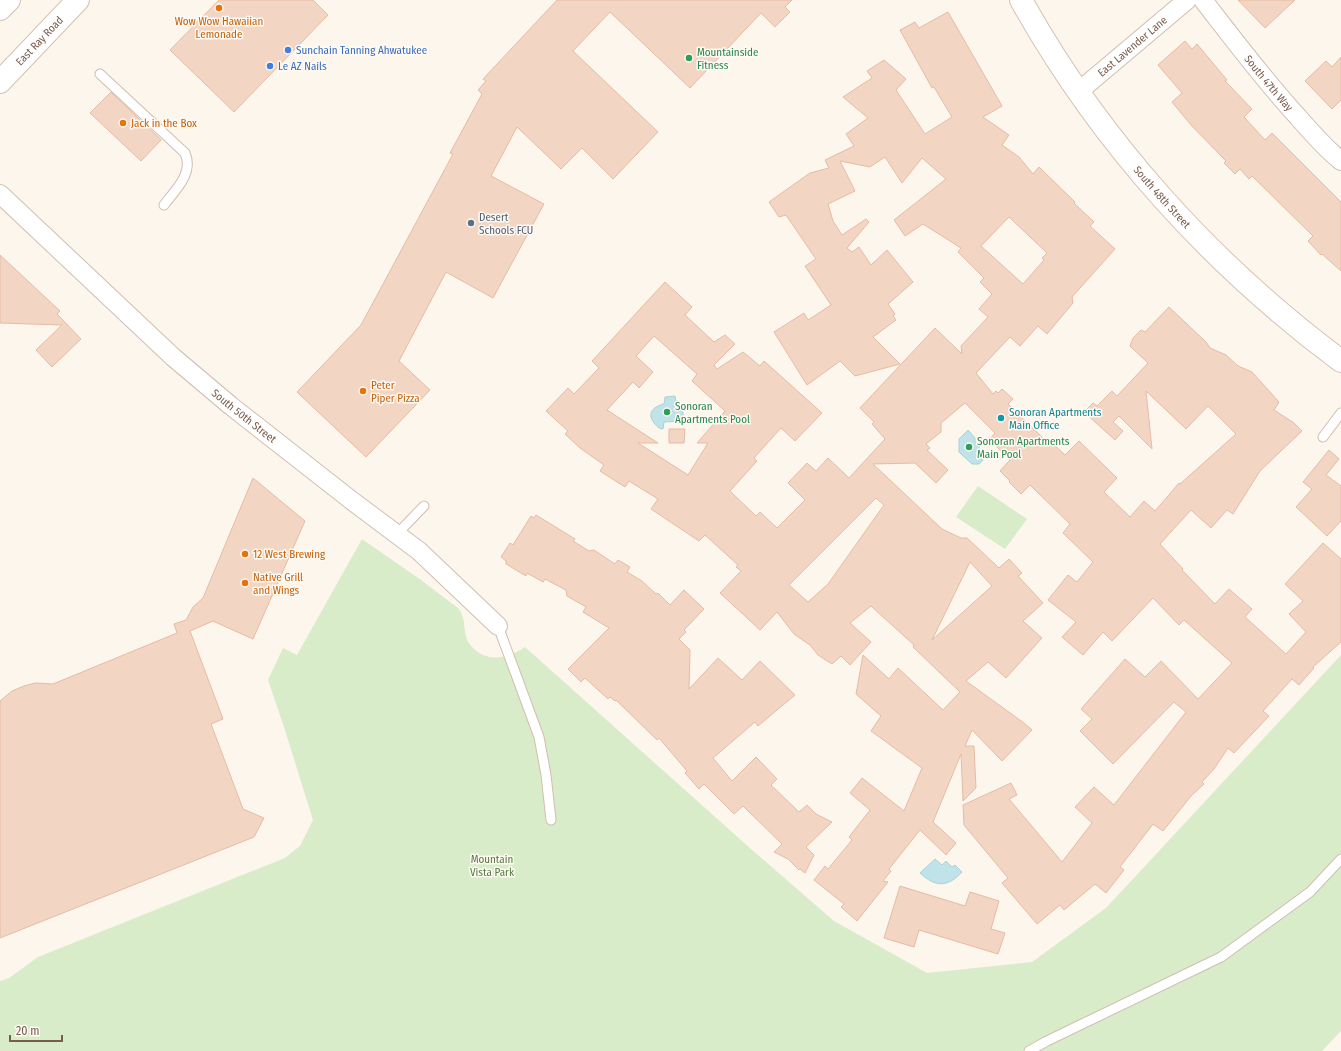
<svg xmlns="http://www.w3.org/2000/svg" width="1341" height="1051" font-family="'Fira Sans Condensed',sans-serif">
<rect width="100%" height="100%" fill="#fdf6ec"/>
<g fill="#d8ecc9">
<path d="M978,486l49,33 -22,30 -49,-32z"/>
<path d="M362,539l59,41 37,28c9,10 4,24 11,35 14,21 39,16 56,4l226,202 83,72 93,52 105,-11 74,-54 235,-253v376l-19,20h-1322v-70l9,-3 29,-21 247,-99 15,-12 13,-26 -29,-93 -16,-47 15,-32 14,7z"/>
</g>
<g fill="#bfe3e8" stroke="#a5d3da">
<path d="M675,396l2,11h6v14l-19,1 -1,7 -4,-1c-12,-10 -11,-20 5,-24l1,-7z"/>
<path d="M968,430l7,8v4l4,4v4l7,7 -7,7h-7l-13,-12v-13z"/>
<path d="M935,859l7,6 4,-4 6,6 3,-2 7,7c-14,15 -26,16 -42,1z"/>
</g>
<g fill="#f3d5c3" stroke="#e6bba3" fill-rule="evenodd">
<path d="M219,0h94l15,15 -94,97 -64,-62z"/>
<path d="M557,0h235l-7,7 5,5 -15,15 -14,-14 -71,75 -80,-76 -37,39 85,81 -45,47 -31,-31 -21,21 -44,-42 -26,49 53,28 -51,94 -47,-26 -47,89 31,29 -64,67 -69,-65 64,-67 92,-171 -3,-1 32,-59 -4,-4 8,-9 -3,-2z"/>
<path d="M1238,0h57l-30,28z"/>
<path d="M948,12l54,94 -19,11 26,18 -7,10 17,12 14,17 6,-7 36,35 -1,1 20,19 -4,4 25,23 -43,48 1,6 -26,31 -9,-8 -18,20 -10,-9 -34,36 17,21 3,-3 2,2 4,-4 11,10 -5,5 3,3 34,33 2,-2 18,17 14,-14 38,37 -13,14 26,25 14,-16 11,10 24,-28 1,1 56,-50 -28,-28 -22,23 -40,-38 6,58 -33,-33 -6,6 10,9 -8,9 -31,-28 9,-9 4,3 15,-15 5,5 31,-33 -18,-17 3,-8 8,-8 4,2 24,-25 37,35 4,6 16,7 12,11 14,6 27,30 -5,8 20,13 8,8 -42,40 -27,43 -6,-4 -16,18 -20,-18 -31,34 23,25 -1,1 33,34 14,-15 23,20 -7,8 41,37 20,-22 -17,-18 14,-13 -18,-17 38,-41 18,16v83l-28,25 1,1 -15,17 -7,-6 -29,32 6,5 -35,37 -6,-5 -14,21 -12,13 2,2 -13,12 -28,35 -10,-7 -33,43 4,3 -18,23 -11,-9 -31,26 -4,-5 -23,19 -35,-41 6,-5 -44,-53 -1,-20 48,-22 6,12 -8,4 53,63 30,-39 -17,-16 19,-20 20,18 72,-93 -12,-10 -61,62 -33,-33 12,-12 -11,-10 44,-50 20,18 16,-16 37,38 34,-36 -48,-43 -5,5 -26,-27 -41,43 -9,-9 -20,23 -21,-18 14,-15 -28,-22 20,-25 9,7 16,-20 -30,-29 7,-9 -40,-39 -9,9 -12,-12 1,-1 -10,-10 10,-11 -19,-19 1,-1 -2,-1 5,-6 -30,-30 -24,20v9l-15,12 4,4 -3,2 21,20 -12,13 -21,-20 -42,1 69,65 19,9h6l32,30 10,-9 13,14 -4,3 25,27 -20,18 19,17 -36,40 -18,-16 -22,19 58,42 8,7 -30,31 -30,-31 -7,16h9l2,42 -13,13 -2,-47 -28,68 23,21 -10,12 -26,-25 -31,39 2,2 -8,10 5,1 -31,39 -16,-14 3,-3 -30,-24 11,-14 3,3 24,-29 -3,-3 21,-27 -20,-17 12,-15 42,33 18,-43 -51,-37 10,-15 -25,-22 7,-39 26,24 9,-11 45,42 17,-18 -47,-45 1,-2 -43,-39 -21,17 21,19 -21,23 -9,-9 -9,8 -14,-9 -8,-10 -16,-11 -17,-22 -17,18 -40,-37 21,-22 -5,-4 2,-2 -33,-30 -6,6 -48,-32 7,-10 -29,-18 -4,6 -25,-16 4,-6 -24,-17 -15,-14 3,-3 -22,-20 22,-23 6,6 25,-26 -7,-7 73,-79 27,25 -7,8 29,27 11,-7 10,9 -21,21 3,4 26,-17 17,14 4,-5 58,52 -27,28 -14,-13 -27,30 3,3 -27,30 26,25 4,-4 17,16 28,-28 -17,-17 19,-20 9,8 12,-13 21,20 36,-39 -13,-15 2,-2 -14,-14 75,-80 27,26 -1,-8 27,-29 -9,-8 13,-15 -12,-12 4,-4 -26,-26 3,-4 -38,-24 -18,12 -11,-16 52,-41 -24,-21 -20,25 -17,-26 -15,10 -30,-6 15,30 -27,13 5,17 9,14 24,-16 3,3 -22,26 5,4 7,-5 12,18 16,-15 26,32 -25,22 7,10 -2,2 3,4 -23,17 27,27 -45,12 -15,-15 -33,24 -33,-53 30,-19 4,7 23,-15 -26,-39 11,-7 -30,-44 -7,2 -10,-15 41,-29 19,-5 -4,-8 29,-14 -8,-12 22,-16 -25,-21 29,-19 -5,-7 17,-11 22,19 -10,11 29,44 27,-17 -18,-30 -2,1 -32,-58 15,-8 4,6zM1009,217l38,36 -5,5 2,2 -21,24 -42,-38zM654,336l43,38 -5,7 33,30 -28,32h11l-20,32 -50,-32h20l-51,-33 26,-28 6,6 14,-16 -17,-16zM876,498l8,7 -56,79 -20,18 -19,-17zM970,562l22,24 -60,54z"/>
<path d="M1185,41l7,8 5,-5 30,36 -2,1 27,28 -8,8 21,23 7,-7 69,69v69l-19,-17 -1,1 -13,-14 5,-5 -61,-60 -3,3 -9,-10 -5,5 -11,-11 2,-2 -35,-36 -19,-23 10,-9 -24,-28z"/>
<path d="M1341,57v43l-9,9 -27,-28 21,-20 6,6z"/>
<path d="M111,92l50,48 -20,21 -51,-48z"/>
<path d="M0,255l60,56 -3,3 24,25 -29,28 -16,-17 26,-25 -62,-2z"/>
<path d="M669,429h16l-1,14h-15z"/>
<path d="M1329,450l10,9 -13,16 15,11v35l-14,15 -31,-29 16,-18 -9,-7z"/>
<path d="M253,478l52,43 -52,118 -40,-18 -23,10 33,88 -12,5 32,85 21,9 -10,19 -254,101v-237l12,-10 12,-5 11,-3 18,1 124,-51 -3,-9 12,-4 7,-13 10,-9z"/>
<path d="M536,515l39,24 -2,2 16,10 5,-1 21,14 3,-4 12,7 -3,5 15,9 14,13 2,-1 12,12 14,-15 20,19 -20,21 2,2 -7,7 11,11 -1,39 29,-31 24,22 18,-19 35,34 -37,31 -3,-4 -42,36 19,23 24,-24 21,22 -6,6 28,27 8,-7 9,9 16,8 -26,25 8,8 -9,18 -5,-4 -1,1 -11,-11 -14,-7 8,-8 -39,-38 -9,8 -30,-30 -5,5 -14,-16 2,-2 -28,-33 -2,2 -41,-40 -1,1 -5,-4 -2,2 -23,-21 -4,4 -13,-13 41,-41 -26,-16 3,-5 -19,-11 -1,-6 -21,-11 -2,3 -16,-9 -1,3 -20,-12v-3l-5,-4 9,-14 3,2 18,-29 3,2z"/>
<path d="M900,886l65,20 5,-14 29,9 -8,28 14,4 -7,21 -79,-24 -5,17 -30,-9z"/>
</g>
<g fill="none" stroke-linecap="round" stroke-linejoin="round">
<g stroke="#d1beb0" stroke-width="11">
<g id="service">
<path d="M100,74l85,79c9,21 -10,37 -21,52"/>
<path d="M1323,437l18,-24"/>
<path d="M397,534l27,-28"/>
<path d="M498,626l41,111 7,38 5,45"/>
<path d="M1029,1051l18,-10 174,-84 89,-65 31,-33"/>
</g>
</g>
<g stroke="#d1beb0" stroke-width="20">
<g id="minor">
<path id="s1" d="M1203,0c31,40 61,80 95,117 13,15 27,31 43,44"/>
<path id="s2" d="M1078,92l109,-92"/>
<path id="s3" d="M0,194l173,163 58,49 120,94 68,51 79,75"/>
</g>
</g>
<g stroke="#d6c0b0" stroke-width="24">
<g id="secondary">
<path id="s4" d="M1021,0c79,142 190,264 320,361"/>
<path d="M0,9l9,-9"/>
<path id="s5" d="M0,82l78,-82"/>
</g>
</g>
<use href="#service" stroke="#fff" stroke-width="9"/>
<use href="#minor" stroke="#fff" stroke-width="18"/>
<use href="#secondary" stroke="#fff" stroke-width="22"/>
</g>
<g fill="#e8710a" stroke="#fffaf3" stroke-width="1.5">
<circle cx="219" cy="8" r="4"/>
<circle cx="123" cy="123" r="4"/>
<circle cx="363" cy="391" r="4"/>
<circle cx="245" cy="554" r="4"/>
<circle cx="245" cy="583" r="4"/>
</g>
<g fill="#3f7fe0" stroke="#fffaf3" stroke-width="1.5">
<circle cx="288" cy="50" r="4"/>
<circle cx="270" cy="66" r="4"/>
</g>
<g fill="#2e9e5b" stroke="#fffaf3" stroke-width="1.5">
<circle cx="689" cy="58" r="4"/>
<circle cx="667" cy="412" r="4"/>
<circle cx="969" cy="447" r="4"/>
</g>
<circle fill="#5c6f8a" stroke="#fffaf3" stroke-width="1.5" cx="471" cy="223" r="4"/>
<circle fill="#0f9aa8" stroke="#fffaf3" stroke-width="1.5" cx="1001" cy="418" r="4"/>
<g text-anchor="middle" dominant-baseline="central" stroke-width="3" stroke-linejoin="round" paint-order="stroke">
<g font-size="11" fill="#c56008" stroke="#fffaf3" text-anchor="start">
<text x="219" y="21" text-anchor="middle">Wow Wow Hawaiian<tspan x="219" dy="13">Lemonade</tspan></text>
<text x="131" y="123">Jack in the Box</text>
<text x="371" y="385">Peter<tspan x="371" dy="13">Piper Pizza</tspan></text>
<text x="253" y="554">12 West Brewing</text>
<text x="253" y="577">Native Grill<tspan x="253" dy="13">and Wings</tspan></text>
</g>
<g font-size="11" fill="#7a5c4d" stroke="#fffaf3">
<text stroke="none"><textPath href="#s5" startOffset="57">East Ray Road</textPath></text>
<text stroke="none"><textPath href="#s2" startOffset="71">East Lavender Lane</textPath></text>
<text stroke="none"><textPath href="#s1" startOffset="106">South 47th Way</textPath></text>
<text stroke="none"><textPath href="#s4" startOffset="243">South 48th Street</textPath></text>
<text stroke="none"><textPath href="#s3" startOffset="330">South 50th Street</textPath></text>
</g>
<g font-size="11" fill="#366cbe" stroke="#fffaf3" text-anchor="start">
<text x="296" y="50">Sunchain Tanning Ahwatukee</text>
<text x="278" y="66">Le AZ Nails</text>
</g>
<g font-size="11" fill="#27864d" stroke="#fffaf3" text-anchor="start">
<text x="697" y="52">Mountainside<tspan x="697" dy="13">Fitness</tspan></text>
<text x="675" y="406">Sonoran<tspan x="675" dy="13">Apartments Pool</tspan></text>
<text x="977" y="441">Sonoran Apartments<tspan x="977" dy="13">Main Pool</tspan></text>
</g>
<g font-size="11" fill="#4e5e75" stroke="#fffaf3" text-anchor="start">
<text x="479" y="217">Desert<tspan x="479" dy="13">Schools FCU</tspan></text>
</g>
<g font-size="11" fill="#0d838f" stroke="#fffaf3" text-anchor="start">
<text x="1009" y="412">Sonoran Apartments<tspan x="1009" dy="13">Main Office</tspan></text>
</g>
<g font-size="11" fill="#537a41" stroke="#fffaf3">
<text x="492" y="859">Mountain<tspan x="492" dy="13">Vista Park</tspan></text>
</g>
</g>
<path d="M10 1035v6h52v-6" fill="none" stroke="#7a5c4d" stroke-width="2"/>
<text x="16" y="1035" font-size="12" fill="#7a5c4d" stroke="#fffaf3" stroke-width="3" paint-order="stroke">20 m</text>
</svg>
